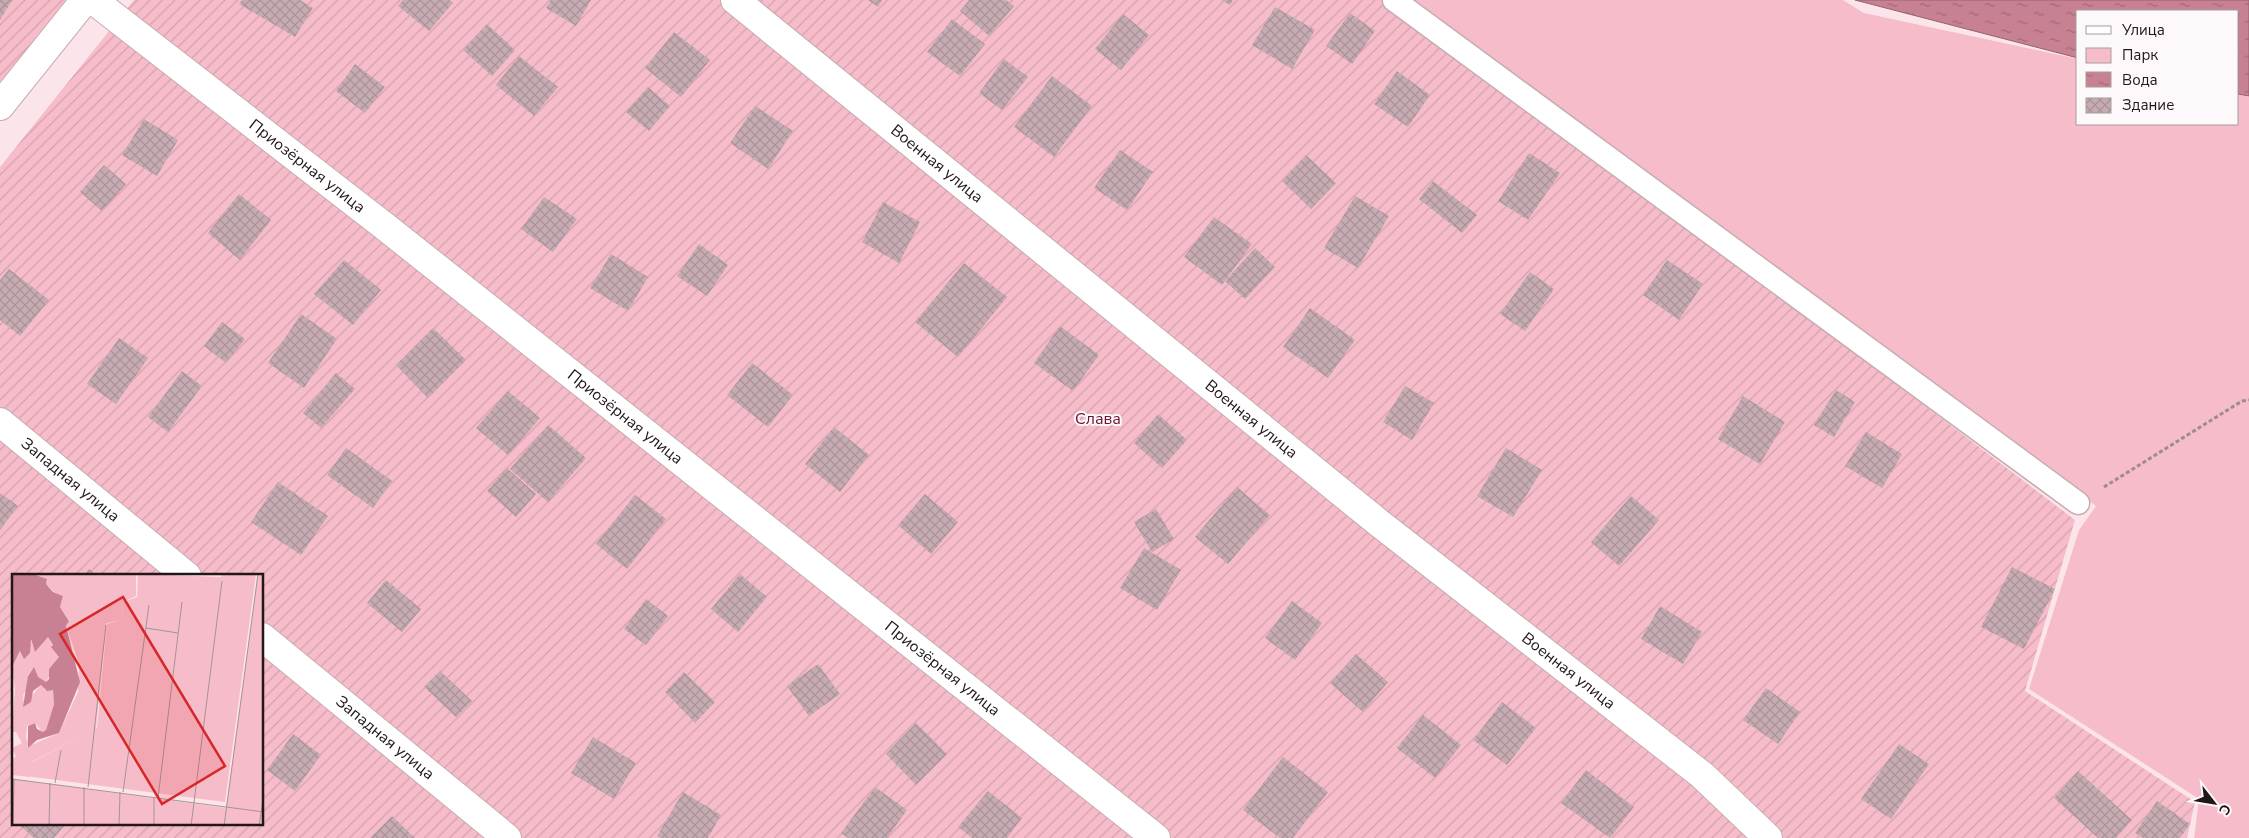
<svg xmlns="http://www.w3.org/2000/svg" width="2249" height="838" font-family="'Nunito Sans',sans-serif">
<defs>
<pattern id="garden-furrows" width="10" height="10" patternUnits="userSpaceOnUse" patternTransform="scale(1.25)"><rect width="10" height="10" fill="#f7bcca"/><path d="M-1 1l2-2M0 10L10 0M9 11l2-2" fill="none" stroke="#d3a1ad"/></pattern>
<pattern id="water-ripples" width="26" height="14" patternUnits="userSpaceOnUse" patternTransform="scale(1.25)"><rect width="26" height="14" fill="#c88093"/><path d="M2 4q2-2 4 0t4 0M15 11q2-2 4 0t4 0" fill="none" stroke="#a26877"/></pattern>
<pattern id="building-cross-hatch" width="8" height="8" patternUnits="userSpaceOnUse" patternTransform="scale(1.25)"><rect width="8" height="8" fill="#c6acb2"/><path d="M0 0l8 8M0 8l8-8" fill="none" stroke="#aa9398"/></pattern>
</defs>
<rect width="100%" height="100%" fill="#fce5ea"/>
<path fill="#f7bcca" d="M1401,0h442l21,13 214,46v65h160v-30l11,3v741h-55l5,-39 -170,-110 50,-159 17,-24z"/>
<g fill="url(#garden-furrows)" fill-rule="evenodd">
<path d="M0,0h68l-68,84z"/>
<path d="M134,0h1257l684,520 -50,171 170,111 -8,36h-2187v-671zM14,576h248v248h-248z"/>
</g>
<path fill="url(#water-ripples)" stroke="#96606e" d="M1855,0h394v96l-11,-2v-83h-160v47z"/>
<g fill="url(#building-cross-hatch)">
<path d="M0,0h12l-12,20z"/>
<path d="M242,0h58l13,8 -18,29 -56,-33z"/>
<path d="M403,0h46l4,3 -24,28 -31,-25z"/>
<path d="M551,0h40l-15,26 -30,-18z"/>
<path d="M868,0h14l-4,7z"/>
<path d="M969,0h37l8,6 -25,30 -29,-25z"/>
<path d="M1221,0h12l-3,5z"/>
<path d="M1275,7l40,23 -23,39 -40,-24z"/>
<path d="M1350,13l25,18 -23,33 -26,-18z"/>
<path d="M1123,14l26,21 -28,35 -26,-21z"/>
<path d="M952,19l33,25 -25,32 -33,-24z"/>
<path d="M487,24l28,26 -23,26 -29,-26z"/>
<path d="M674,32l36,28 -29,37 -36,-29z"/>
<path d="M519,56l39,31 -24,29 -38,-31z"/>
<path d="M1004,59l24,18 -26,33 -23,-17z"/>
<path d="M355,64l30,23 -20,26 -29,-22z"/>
<path d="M1397,71l33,24 -22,32 -34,-23z"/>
<path d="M1052,76l40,30 -38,51 -40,-30z"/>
<path d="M648,87l22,19 -21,25 -23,-19z"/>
<path d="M755,106l38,25 -25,38 -38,-26z"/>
<path d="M144,119l34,21 -21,36 -35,-21z"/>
<path d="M1120,150l33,22 -26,38 -33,-22z"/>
<path d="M1529,153l31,20 -32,47 -30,-19z"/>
<path d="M1306,155l30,28 -25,26 -29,-28z"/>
<path d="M104,165l22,19 -24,27 -22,-19z"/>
<path d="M1433,181l44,34 -15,18 -43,-34z"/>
<path d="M239,194l32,26 -31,40 -32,-27z"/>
<path d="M1355,196l34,20 -31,52 -34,-20z"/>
<path d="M544,197l33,22 -24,33 -32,-23z"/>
<path d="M883,202l37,20 -21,41 -37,-21z"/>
<path d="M1214,217l38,27 -30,41 -38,-28z"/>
<path d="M699,244l29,21 -21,31 -30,-20z"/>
<path d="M1255,248l20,19 -30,32 -20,-18z"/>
<path d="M611,254l37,23 -20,34 -38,-23z"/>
<path d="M344,260l37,30 -28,35 -39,-31z"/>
<path d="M1667,260l36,24 -24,36 -36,-25z"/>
<path d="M964,263l43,34 -49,60 -43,-35z"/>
<path d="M9,269l40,31 -29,36 -20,-16v-40z"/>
<path d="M1530,272l24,17 -29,42 -25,-17z"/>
<path d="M1310,308l45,32 -27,38 -45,-31z"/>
<path d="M301,314l36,25 -33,49 -36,-25z"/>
<path d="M222,322l23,17 -19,24 -22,-17z"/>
<path d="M1060,326l39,29 -26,36 -39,-28z"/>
<path d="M433,328l33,32 -38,38 -32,-33z"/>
<path d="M119,338l29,20 -32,46 -29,-20z"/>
<path d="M752,363l41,32 -25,32 -41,-32z"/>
<path d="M182,371l20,15 -34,46 -20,-15z"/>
<path d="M336,373l19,16 -34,39 -18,-15z"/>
<path d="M1405,386l29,17 -22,37 -29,-18z"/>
<path d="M1836,390l19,12 -21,35 -20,-12z"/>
<path d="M508,391l32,27 -32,37 -32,-27z"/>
<path d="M1743,396l42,26 -25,42 -42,-25z"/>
<path d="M1158,414l29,26 -25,28 -28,-25z"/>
<path d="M548,425l38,33 -38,44 -38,-33z"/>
<path d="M834,427l35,28 -29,37 -35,-28z"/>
<path d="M1866,432l36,22 -20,34 -37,-22z"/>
<path d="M346,448l46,33 -19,27 -46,-33z"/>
<path d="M1506,448l36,22 -29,47 -36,-21z"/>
<path d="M507,468l29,26 -20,23 -29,-26z"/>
<path d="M278,482l50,34 -27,39 -50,-33z"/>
<path d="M1237,487l33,28 -42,49 -33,-27z"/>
<path d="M0,493l18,13 -18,24z"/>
<path d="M925,494l33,28 -27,32 -33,-29z"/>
<path d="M635,495l31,24 -39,50 -31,-25z"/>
<path d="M1631,496l28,24 -40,46 -28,-24z"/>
<path d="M1156,509l18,30 -22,13 -18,-30z"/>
<path d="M1144,548l37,22 -24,40 -37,-22z"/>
<path d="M2012,567l43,22 -31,60 -43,-22z"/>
<path d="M89,569l8,7h-13z"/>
<path d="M740,574l27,23 -29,35 -27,-23z"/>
<path d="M386,580l35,29 -19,23 -35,-29z"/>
<path d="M646,599l22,17 -22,29 -22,-16z"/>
<path d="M1292,601l30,22 -27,37 -30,-22z"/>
<path d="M1660,606l42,26 -19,32 -42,-25z"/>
<path d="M1356,654l32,28 -25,30 -33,-29z"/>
<path d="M818,664l22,30 -31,22 -22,-30z"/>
<path d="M440,671l32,30 -16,16 -32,-30z"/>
<path d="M684,672l31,30 -20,21 -30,-31z"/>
<path d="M1766,688l34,24 -22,32 -35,-24z"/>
<path d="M1502,702l34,26 -29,37 -34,-25z"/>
<path d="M1423,715l38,30 -26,33 -38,-30z"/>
<path d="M916,723l31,31 -31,31 -30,-31z"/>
<path d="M293,734l28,21 -26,36 -28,-21z"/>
<path d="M593,737l43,26 -22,36 -43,-26z"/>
<path d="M1899,744l30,20 -38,55 -30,-20z"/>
<path d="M1283,757l45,35 -35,46h-13l-37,-28z"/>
<path d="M1586,770l48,37 -24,31 -49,-35z"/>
<path d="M2078,771l54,49 -16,18h-18l-44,-40z"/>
<path d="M875,787l32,23 -20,28h-39l-7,-5z"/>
<path d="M988,791l34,27 -15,20h-35l-14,-11z"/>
<path d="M683,792l38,23 -13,23h-48l-3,-2z"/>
<path d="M2157,801l33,23 -10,14h-37l-8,-5z"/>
<path d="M392,816l23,22h-45z"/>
<path d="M18,824h48l-12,14h-20z"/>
</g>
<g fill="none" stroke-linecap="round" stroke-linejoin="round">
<g stroke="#c7acb2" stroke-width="25">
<path id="service" d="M1394,0l684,503"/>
</g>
<g stroke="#c7acb2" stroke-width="30">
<g id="minor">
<path id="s1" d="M93,0l290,225 773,613"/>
<path id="s2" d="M735,0l644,523 323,252 66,63"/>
<path d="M0,106l85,-106"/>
<path id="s3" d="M0,422l187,154"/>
<path id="s4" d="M262,637l245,201"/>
</g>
</g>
<path stroke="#9d8c8f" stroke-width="3" stroke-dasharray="4 2.5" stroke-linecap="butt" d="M2104,487l138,-86 7,-1"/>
<use href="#service" stroke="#fff" stroke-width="22"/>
<use href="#minor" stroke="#fff" stroke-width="28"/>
</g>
<g text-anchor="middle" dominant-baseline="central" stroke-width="4" stroke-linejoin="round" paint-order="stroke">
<g font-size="16" fill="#211719" stroke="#fdf8f9">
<text stroke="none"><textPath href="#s2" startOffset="260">Военная улица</textPath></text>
<text stroke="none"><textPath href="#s1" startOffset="271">Приозёрная улица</textPath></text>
<text stroke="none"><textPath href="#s1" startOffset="676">Приозёрная улица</textPath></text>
<text stroke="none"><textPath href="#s2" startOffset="665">Военная улица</textPath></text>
<text stroke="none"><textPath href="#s3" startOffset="91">Западная улица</textPath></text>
<text stroke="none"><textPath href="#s1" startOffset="1081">Приозёрная улица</textPath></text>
<text stroke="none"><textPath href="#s2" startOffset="1070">Военная улица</textPath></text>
<text stroke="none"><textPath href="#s4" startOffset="159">Западная улица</textPath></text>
</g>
<g font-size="16" fill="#6a1335" stroke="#fdf8f9">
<text x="1098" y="419">Слава</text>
</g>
</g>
<g transform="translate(12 574)">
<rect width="251" height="251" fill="#fce5ea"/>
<path d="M21,0h103v22l-13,6 -1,18 -16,3 -10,106 -63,32 -3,16 -18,-2v-17l4,-1 -4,-9 10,-5 -6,-11h-4l3,-43 -3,-22 9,-17 9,3v-15l5,14 13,-15 11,20 -13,25 -9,-5 -3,-10 -6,8 -1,15 -4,5 1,10 17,-20 4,5h8l1,14 -8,26 -3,3 -8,-10 -8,3 -1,12 3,5 -2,4 32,-14 19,-41 1,-29 -13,-37 3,-6 -9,-13 3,-11 -9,-4 -8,-8 1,-5z" fill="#f7bcca"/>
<path d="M126,0l83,3 1,-3h34l-31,228 -207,-27 -3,-4 82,-43 10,-104 15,-4 1,-18 14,-5zM246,0h5v251l-251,1v-47l214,29z" fill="#f7bcca"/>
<path d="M0,0h21l14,5 -1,5 7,8 10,4 -3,11 9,14 -3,5 14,56 -21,51 -22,7 -9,8v-22l7,-3 2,6 6,3 3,-2 8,-26 -1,-14 -6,1 -6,-6 -8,6 -2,11 -8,5 5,-31 6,-9 4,10 8,5 3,-3v-10l10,-12 -8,-10 2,-2 -5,-8 -13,15 -4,-13 -1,14 -6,6 -4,-8 -8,16z" fill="#c88093"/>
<path fill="none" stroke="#a49396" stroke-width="1" d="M134,54l32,5M0,205l252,33M43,209l6,-33M76,213l18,-162M111,218l26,-187M146,224l24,-196M1,252l1,-47M37,252l1,-43M72,252v-39M107,252l1,-34M142,252v-29M179,252l31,-245M212,252l34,-252M247,252l5,-32"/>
<path fill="#d62828" fill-opacity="0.15" stroke="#d62828" stroke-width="2.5" d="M111,23l102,169 -63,38 -102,-170z"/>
<rect width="251" height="251" fill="none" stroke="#211719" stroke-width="2.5"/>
</g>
<rect x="2076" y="10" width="162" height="115" fill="#fdf8f9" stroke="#a59e9f"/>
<rect x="2086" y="26" width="25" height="8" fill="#ffffff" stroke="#a59e9f"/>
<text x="2122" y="35" font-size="15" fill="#211719">Улица</text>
<rect x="2086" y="48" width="25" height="15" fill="#f7bcca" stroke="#a59e9f"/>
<text x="2122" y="60" font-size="15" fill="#211719">Парк</text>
<rect x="2086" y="72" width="25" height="15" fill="url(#water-ripples)" stroke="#a59e9f"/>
<text x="2122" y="85" font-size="15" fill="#211719">Вода</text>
<rect x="2086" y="98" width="25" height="15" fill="url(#building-cross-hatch)" stroke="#a59e9f"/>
<text x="2122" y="110" font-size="15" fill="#211719">Здание</text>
<g transform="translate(2214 803) rotate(121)" stroke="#fdf8f9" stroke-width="4" paint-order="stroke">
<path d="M0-4L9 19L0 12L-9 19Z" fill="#211719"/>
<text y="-8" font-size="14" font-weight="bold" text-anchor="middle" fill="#211719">С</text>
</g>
</svg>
